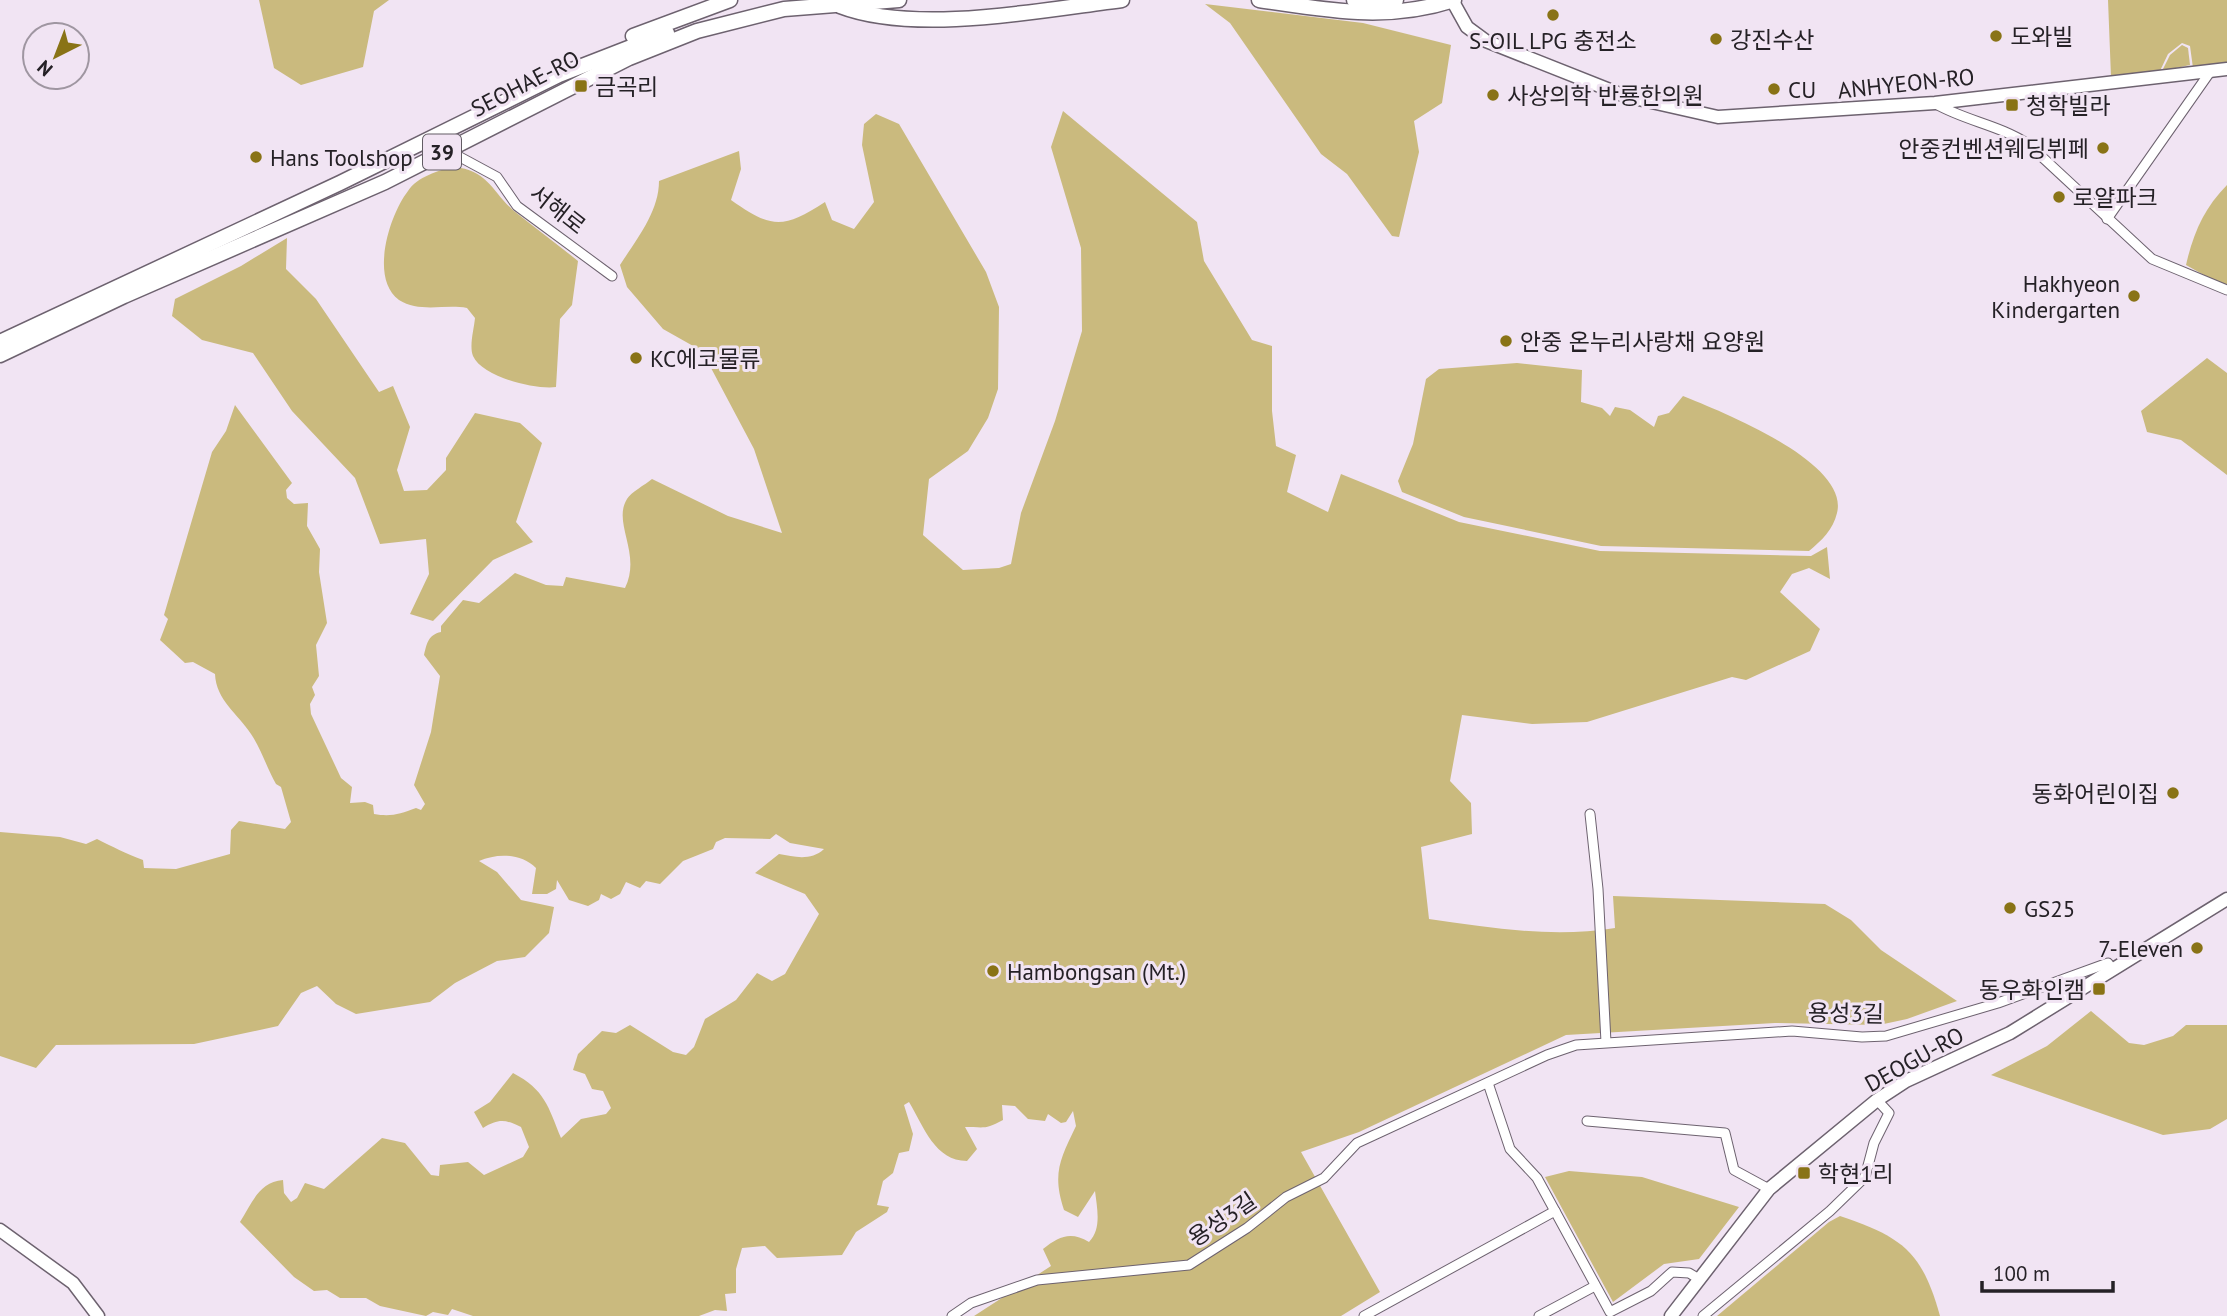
<svg xmlns="http://www.w3.org/2000/svg" width="2227" height="1316" font-family="'PT Sans','Noto Sans KR',sans-serif">
<rect width="100%" height="100%" fill="#f1e4f3"/>
<g fill="#caba7e">
<path d="M259,0h130l-15,11 -11,56 -62,18 -27,-17z"/>
<path d="M2108,0h119v64l-34,4 -3,-22 -8,-3 -14,11 -9,19 -48,4z"/>
<path d="M1205,4l158,19 88,22 -9,58 -28,18 5,31 -20,85 -7,-1 -45,-62 -26,-20 -91,-131z"/>
<path d="M2182,45l6,3 2,17 -28,6 8,-16z"/>
<path d="M1063,111l134,111 7,39 48,79 20,6v65l4,35 20,9 -9,37 41,20 13,-38 118,48 141,29 211,5 16,-9 3,32 -21,-11 -17,6 -12,18 40,37 -10,22 -64,29 -14,-3 -145,45 -55,2 -70,-9 -12,66 21,22 1,31 -51,13 8,72c62,9 124,19 186,9l-2,-32 212,8 26,16 30,30 76,51 -50,18 -28,6 -104,-2 -209,12 -207,97 -58,20 79,140 -39,24h-367l77,-50 -8,-17c16,-13 28,-18 46,-7 13,-13 8,-34 6,-51l-17,26 -14,-7c-12,-36 -4,-51 12,-84l-3,-15 -7,11 -5,1 -13,-9 -3,7 -17,-2 -13,-13 -13,-1 1,15c-18,10 -19,7 -38,7l12,22 -10,12c-32,0 -43,-34 -58,-59l-5,3 9,29 -4,17 -10,2 -6,20 -10,8 -6,24 12,2 -2,5 -31,20 -14,23 -65,3 -12,-12 -23,2 -6,21v24l-11,1 2,17 -12,-1 -16,6h-226l-21,-7 -4,6 -15,-3 -7,4 -46,-10 -14,-8h-26l-13,-8 -13,1 -20,-14 -54,-55c12,-19 19,-40 43,-42l1,13 7,9 6,-4 8,-15 19,6 58,-51 23,5 26,32 8,1 1,-11 28,-3 16,13 39,-18 6,-10 -8,-20c-16,-8 -23,-8 -38,1l-9,-16 16,-10 23,-29c32,17 35,33 48,65l20,-19 25,-5 5,-6 -8,-17 -11,-2 -7,-15 -12,-4 5,-16 24,-23 14,2 14,-8 43,27 13,3 8,-8 11,-28 31,-19 21,-27 15,8 13,-7 34,-60 -14,-20 -50,-21 24,-19c16,3 32,7 45,-5l-34,-6 -14,-9 -6,5 -45,-1 -9,4 -3,7 -30,12 -23,23 -14,-3 -6,7 -14,-6 -6,12 -9,5 -10,-5 -2,6 -11,6 -19,-6 -12,-20 -1,9 -9,5h-15l4,-26c-15,-15 -39,-15 -57,-7l18,11 24,28 33,7 -5,26 -24,24 -28,4 -42,22 -25,19 -74,12 -20,-10 -19,-18 -16,7 -23,33 -84,18 -138,1 -20,23 -36,-12v-224l60,5 26,7 11,-5c16,8 28,14 46,21l1,8 32,1 54,-15 1,-24 8,-9 46,8 6,-7 -10,-35 -5,-3c-9,-16 -15,-35 -25,-50 -13,-20 -35,-34 -36,-60l-22,-12 -8,1 -25,-23 8,-21 -4,-4 48,-163 14,-21 9,-26 57,78 -6,7 1,8 7,6 14,-1 -1,23 13,23 -1,23 8,51 -11,22 3,31 -7,11 3,8 -5,9 1,10 30,64 11,9 -2,16 15,-1 8,3 1,9c17,3 26,0 42,-6l5,2 4,-6 -11,-19 17,-53 9,-56 -16,-21c3,-12 4,-20 17,-23v-6l22,-26 16,3 36,-30 31,12 17,1 3,-9 59,11c17,-35 -13,-65 2,-89 4,-7 18,-14 25,-20l76,37 54,17 -28,-84 -52,-98 -39,-22 -36,-42 -7,-22c16,-25 39,-53 39,-84l80,-30 2,18 -10,31c41,29 52,29 94,2l7,18 22,9 20,-27 -12,-57 2,-21 12,-10 23,10 87,148 13,35 -1,82 -10,29 -20,33 -39,28 -6,56 40,35 36,-2 12,-4 10,-51 34,-92 27,-90 -1,-83 -30,-101z"/>
<path d="M454,167c34,3 38,25 60,44 21,17 43,33 64,50l-6,44 -12,14 -4,68c-20,3 -74,-10 -83,-31 -4,-10 1,-27 2,-38l-8,-10c-22,-4 -48,5 -68,-8 -30,-22 -9,-86 9,-109 9,-14 31,-21 46,-24z"/>
<path d="M2227,185v103l-41,-23c7,-31 18,-57 41,-80z"/>
<path d="M287,238l-1,31 30,30 63,93 14,-6 17,41 -13,43 7,21 23,-1 19,-20v-12l29,-45 45,10 22,20 -26,79 17,20 -40,18 -60,61 -23,-7 19,-40 -3,-35 -46,5 -25,-66 -63,-67 -39,-58 -51,-13 -30,-24 3,-17 66,-33z"/>
<path d="M2207,358l20,15v102l-46,-35 -34,-8 -6,-21z"/>
<path d="M1517,363l65,7 -1,32 21,6 8,8 5,-9 15,3 24,17 4,-11 11,-3 14,-17c37,15 167,66 154,117 -4,17 -15,27 -28,38l-208,-5 -137,-29 -62,-25 -4,-11 15,-37 13,-65 13,-10z"/>
<path d="M2091,1011l38,32 15,2 29,-9 13,-11h41v94l-17,10 -47,6 -172,-60 56,-29z"/>
<path d="M1569,1171l73,6 97,30 -40,52 -35,5 -51,38 -68,-125z"/>
<path d="M1840,1216c62,21 82,35 100,100h-223l112,-94z"/>
</g>
<g fill="none" stroke-linecap="round" stroke-linejoin="round">
<g stroke="#6d626f" stroke-width="11">
<g id="street">
<path d="M1936,104c30,17 63,21 92,40l124,115 75,31"/>
<path d="M447,150l50,27 20,29 95,70"/>
<path d="M2107,219l103,-147"/>
<path d="M1590,814l8,75 8,153"/>
<path d="M1488,1083l22,66 27,29 73,134 41,-21 21,-19 17,1 10,6"/>
<path d="M1587,1121l138,12 9,37 35,19"/>
<path d="M952,1316l19,-13 66,-23 152,-15 58,-37 39,-31 38,-19 33,-35 190,-88 29,-10 216,-14 70,6 24,-1 112,-33 110,-40 5,7"/>
<path d="M1364,1316l191,-105"/>
<path d="M1539,1316l56,-30"/>
<path d="M1703,1316l127,-105 35,-34 9,-34 15,-30 -12,-13"/>
</g>
</g>
<g stroke="#6d626f" stroke-width="15">
<g id="secondary">
<path d="M1452,0l15,27 19,14 139,55 93,21 217,-14 292,-34"/>
<path d="M0,1230l73,53 25,33"/>
<path d="M1671,1316l98,-127 108,-89 29,-19 104,-48 217,-134"/>
</g>
</g>
<g stroke="#6d626f" stroke-width="17">
<g id="primary">
<path d="M1259,0c69,10 127,22 195,0"/>
<path d="M1354,0h42"/>
<path d="M840,6c75,29 202,4 282,-6"/>
<path d="M633,36l97,-36"/>
<path d="M0,342l340,-159 219,-108 108,-42"/>
<path d="M0,355l124,-59 261,-114 244,-124 68,-27 87,-22 115,-9"/>
</g>
</g>
<use href="#street" stroke="#fff" stroke-width="9"/>
<use href="#secondary" stroke="#fff" stroke-width="12"/>
<use href="#primary" stroke="#fff" stroke-width="14"/>
</g>
<g fill="#897316" stroke="#f1e4f3" stroke-width="2.5">
<circle cx="1553" cy="15" r="7"/>
<circle cx="1996" cy="36" r="7"/>
<circle cx="1716" cy="39" r="7"/>
<rect x="574" y="79" width="14" height="14" rx="3.5"/>
<circle cx="1774" cy="89" r="7"/>
<circle cx="1493" cy="95" r="7"/>
<rect x="2005" y="98" width="14" height="14" rx="3.5"/>
<circle cx="2103" cy="148" r="7"/>
<circle cx="256" cy="157" r="7"/>
<circle cx="2059" cy="197" r="7"/>
<circle cx="2134" cy="296" r="7"/>
<circle cx="1506" cy="341" r="7"/>
<circle cx="636" cy="358" r="7"/>
<circle cx="2173" cy="793" r="7"/>
<circle cx="2010" cy="908" r="7"/>
<circle cx="2197" cy="948" r="7"/>
<circle cx="993" cy="971" r="7"/>
<rect x="2092" y="982" width="14" height="14" rx="3.5"/>
<rect x="1797" y="1166" width="14" height="14" rx="3.5"/>
</g>
<g text-anchor="middle" dominant-baseline="central" stroke-width="6" stroke-linejoin="round" paint-order="stroke">
<rect fill="#f1e4f3" stroke="#625c64" stroke-width="2" x="423" y="134.5" width="38" height="35" rx="5"/>
<g font-size="21" font-weight="bold" fill="#252126">
<text x="442" y="152">39</text>
</g>
<g font-size="23" fill="#252126" stroke="#f1e4f3" text-anchor="start">
<text x="2010" y="36">도와빌</text>
<text x="1730" y="39">강진수산</text>
<text x="1553" y="40" text-anchor="middle">S-OIL LPG 충전소</text>
<text x="595" y="86">금곡리</text>
<text x="1788" y="89">CU</text>
<text x="1507" y="95">사상의학 반룡한의원</text>
<text x="2026" y="105">청학빌라</text>
<text x="2089" y="148" text-anchor="end">안중컨벤션웨딩뷔페</text>
<text x="270" y="157">Hans Toolshop</text>
<text x="2073" y="197">로얄파크</text>
<text x="2120" y="283" text-anchor="end">Hakhyeon<tspan x="2120" dy="26">Kindergarten</tspan></text>
<text x="1520" y="341">안중 온누리사랑채 요양원</text>
<text x="650" y="358">KC에코물류</text>
<text x="2159" y="793" text-anchor="end">동화어린이집</text>
<text x="2024" y="908">GS25</text>
<text x="2183" y="948" text-anchor="end">7-Eleven</text>
<text x="1007" y="971">Hambongsan (Mt.)</text>
<text x="2085" y="989" text-anchor="end">동우화인캠</text>
<text x="1818" y="1173">학현1리</text>
</g>
<g font-size="23" fill="#252126" stroke="#f1e4f3">
<text transform="translate(525 83) rotate(-27)">SEOHAE-RO</text>
<text transform="translate(1906 83) rotate(-6)">ANHYEON-RO</text>
<text transform="translate(558 209) rotate(38)">서해로</text>
<text transform="translate(1846 1013) rotate(1)">용성3길</text>
<text transform="translate(1914 1059) rotate(-29)">DEOGU-RO</text>
<text transform="translate(1222 1219) rotate(-34)">용성3길</text>
</g>
</g>
<g transform="translate(56 56) rotate(222)"><circle r="33" fill="#f1e4f3" stroke="#9f96a1" stroke-width="2"/>
<path d="M0-5L12 26L0 18L-12 26Z" fill="#897316"/>
<text y="-10" font-size="19" font-weight="bold" text-anchor="middle" fill="#252126">N</text>
</g>
<path d="M1982 1281v10h131v-10" fill="none" stroke="#252126" stroke-width="3.5"/>
<text x="1993" y="1281" font-size="21" fill="#252126" stroke="#f1e4f3" stroke-width="5" paint-order="stroke">100 m</text>
</svg>
